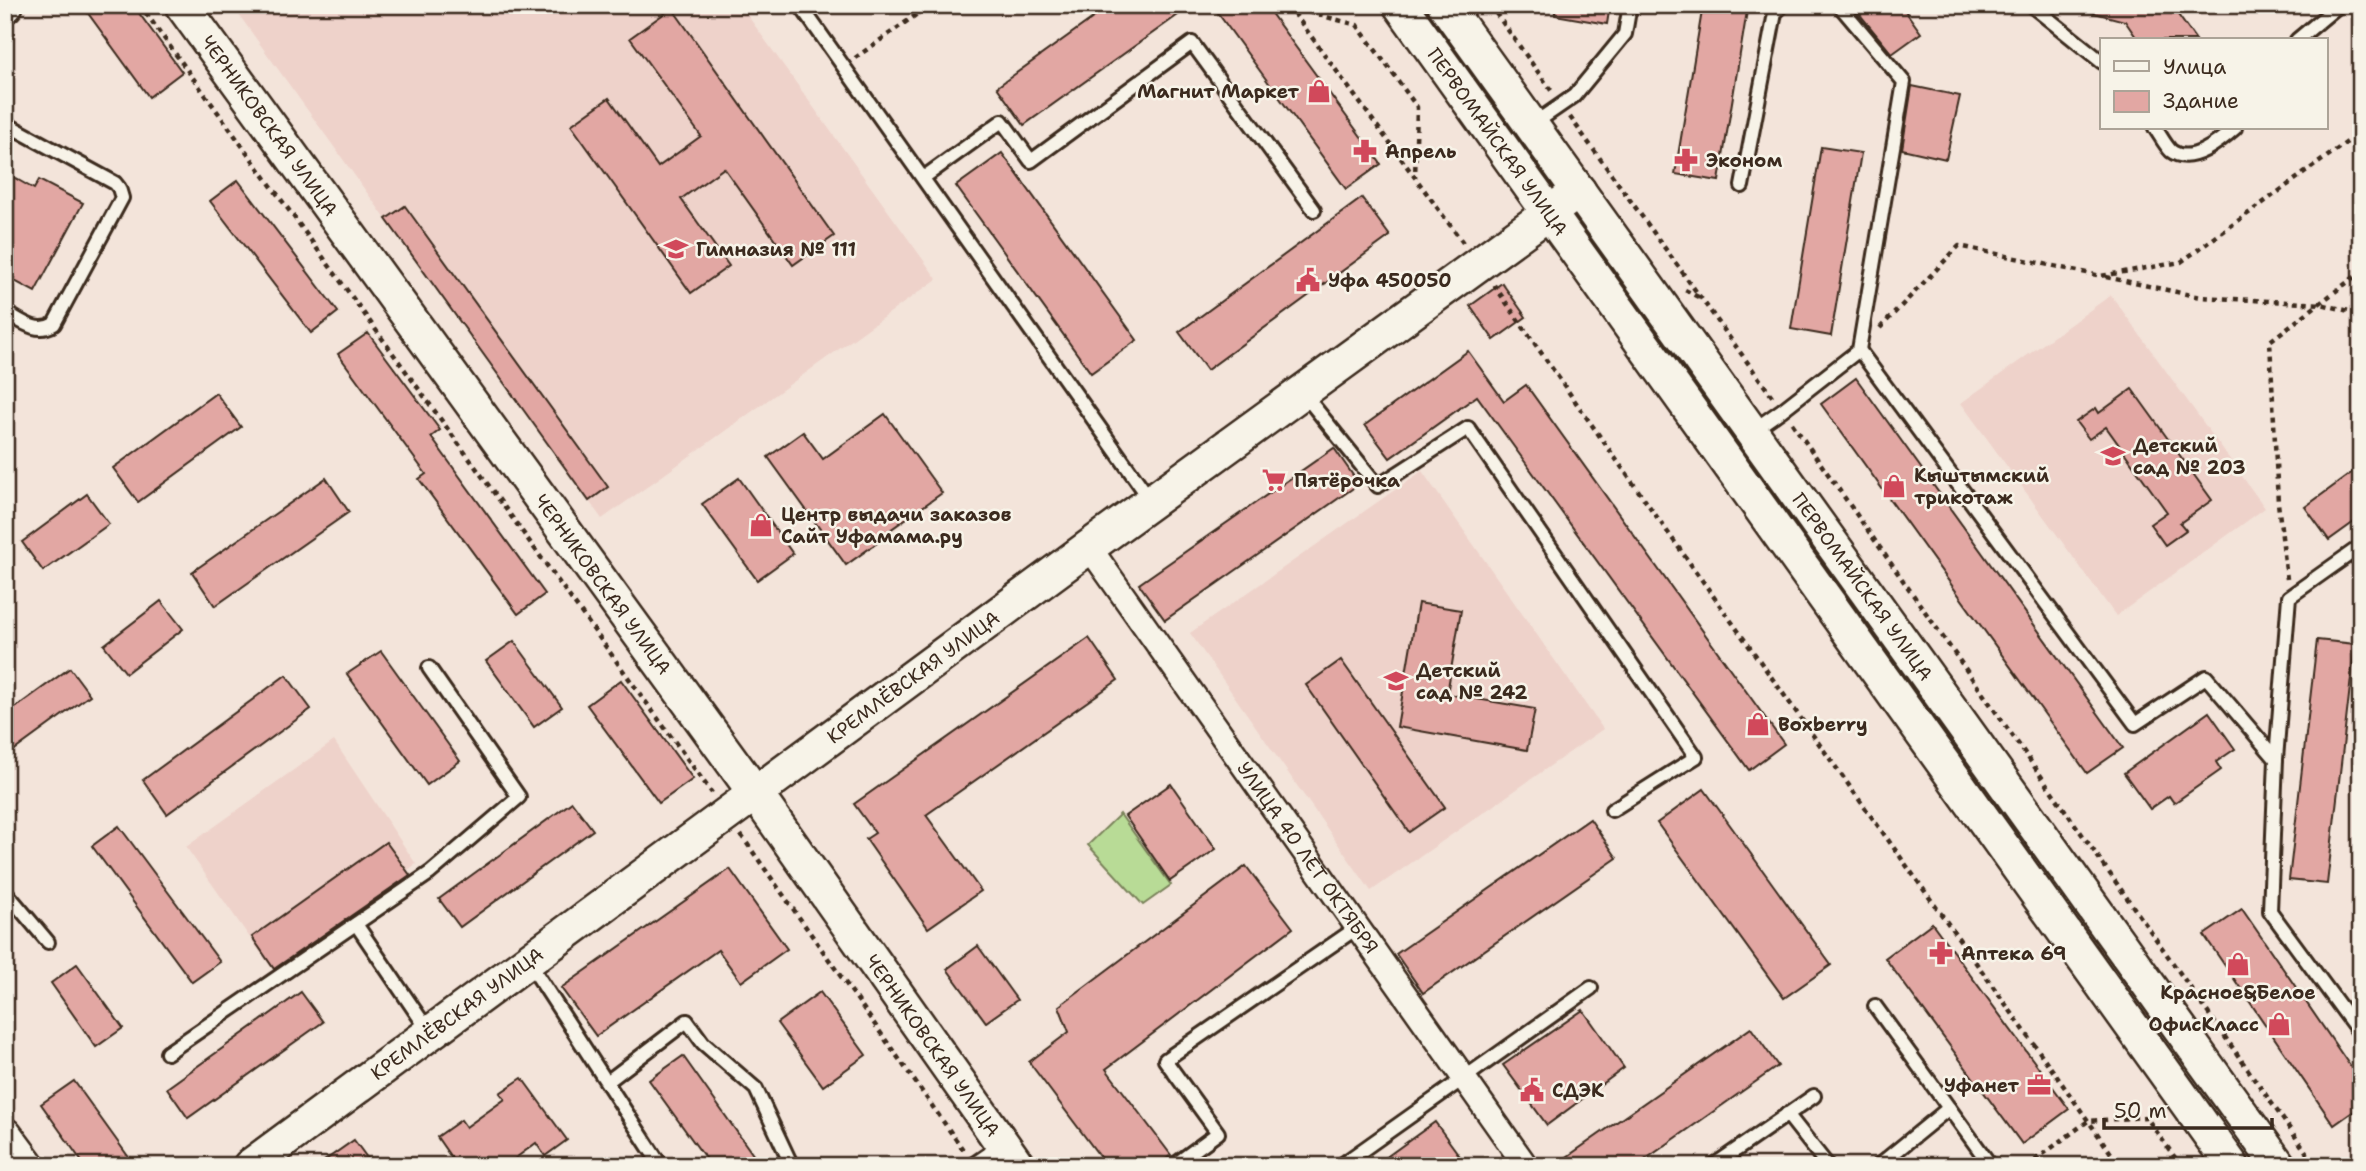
<svg xmlns="http://www.w3.org/2000/svg" width="2366" height="1171" font-family="'Shantell Sans',sans-serif">
<rect width="100%" height="100%" fill="#f3e4da"/>
<filter id="ink" filterUnits="userSpaceOnUse"><feTurbulence type="fractalNoise" baseFrequency=".0143" numOctaves="2"/><feDisplacementMap in="SourceGraphic" scale="14" xChannelSelector="R" yChannelSelector="G"/><feConvolveMatrix kernelMatrix="1 2 1 2 8 2 1 2 1" color-interpolation-filters="sRGB"/></filter>
<g filter="url(#ink)">
<g fill="#eed2ca">
<path d="M253,5h487l197,274 -335,240 -13,-18 19,-14 -202,-281 -20,13 -147,-204z"/>
<path d="M2111,295l154,213 -149,108 -155,-213z"/>
<path d="M1422,471l181,258 -232,162 -181,-258z"/>
<path d="M334,741l82,123 -144,105 -86,-122z"/>
</g>
<path fill="#b8db96" stroke="#7a825a" stroke-width="2" d="M1120,814l51,71 -28,20 -55,-60z"/>
<g fill="#e2a7a3" stroke="#3b2a1e" stroke-width="2">
<path d="M82,5h51l49,67 -33,25z"/>
<path d="M1111,5h81l-168,120 -27,-38z"/>
<path d="M1212,5h53l116,159 -35,25z"/>
<path d="M1555,5h55l-3,19 -52,-9z"/>
<path d="M1703,5h45l-29,176 -44,-7z"/>
<path d="M1852,5h49l20,28 -29,21z"/>
<path d="M2088,5h83l25,35h-58l-13,-19 -38,-10z"/>
<path d="M672,8l162,228 -41,29 -69,-97 -43,31 48,67 -38,27 -120,-168 38,-27 49,69 43,-31 -71,-98z"/>
<path d="M1912,86l48,10 -14,63 -44,-10z"/>
<path d="M1821,147l40,6 -30,183 -40,-7z"/>
<path d="M1002,153l135,187 -46,33 -135,-187z"/>
<path d="M13,177l21,12 5,-9 44,23 -48,89 -30,-16v-86z"/>
<path d="M238,180l100,132 -27,21 -101,-132z"/>
<path d="M1362,198l28,38 -183,134 -28,-38z"/>
<path d="M405,206l203,281 -19,14 -203,-282z"/>
<path d="M1502,283l24,34 -32,23 -24,-34z"/>
<path d="M368,333l72,97 -9,7 114,157 -27,20 -99,-135 7,-5 -88,-120z"/>
<path d="M1468,351l36,50 22,-16 258,359 -35,26 -272,-374 -87,62 -25,-33z"/>
<path d="M1856,378l267,370 -36,25 -266,-369z"/>
<path d="M2132,389l80,111 -32,23 6,7 -21,15 -15,-21 17,-12 -61,-85 -17,12 -13,-17 20,-14 3,5z"/>
<path d="M216,393l25,34 -103,75 -25,-34z"/>
<path d="M885,414l57,79 -63,45 2,2 -35,25 -78,-108 35,-25 20,27z"/>
<path d="M1334,448l25,36 -194,136 -26,-36z"/>
<path d="M2361,466v51l-32,23 -24,-33z"/>
<path d="M326,478l23,34 -134,94 -23,-34z"/>
<path d="M739,478l54,76 -36,26 -55,-76z"/>
<path d="M87,494l22,30 -66,47 -21,-29z"/>
<path d="M161,601l22,28 -57,44 -22,-28z"/>
<path d="M1418,603l43,7 -14,84 88,15 -8,41 -130,-23z"/>
<path d="M1089,638l29,42 -192,135 55,76 -53,37 -62,-89 9,-6 -21,-29z"/>
<path d="M2317,640l38,4 -28,240 -38,-4z"/>
<path d="M514,641l48,66 -28,20 -48,-66z"/>
<path d="M381,651l79,110 -33,24 -80,-111z"/>
<path d="M1341,660l104,147 -36,25 -103,-147z"/>
<path d="M70,668l20,27 -85,62v-42z"/>
<path d="M286,675l25,34 -144,105 -24,-34z"/>
<path d="M621,680l72,99 -34,24 -72,-98z"/>
<path d="M2209,712l26,37 -19,13 5,8 -47,33 -5,-7 -19,13 -26,-36z"/>
<path d="M1171,784l45,65 -46,32 -45,-65z"/>
<path d="M1704,789l127,176 -47,33 -127,-175z"/>
<path d="M572,802l21,28 -133,97 -21,-28z"/>
<path d="M1590,819l27,39 -194,135 -27,-39z"/>
<path d="M119,826l101,136 -28,20 -100,-136z"/>
<path d="M386,842l24,33 -136,94 -22,-32z"/>
<path d="M1246,866l47,62 -187,141 65,86 -14,11h-50l-78,-104 40,-30 -10,-26z"/>
<path d="M730,869l57,80 -46,33 -23,-32 -122,86 -35,-48z"/>
<path d="M2242,909l119,173v24l-27,19 -130,-190z"/>
<path d="M1932,923l137,186 -47,35 -137,-186z"/>
<path d="M978,946l39,54 -31,22 -39,-53z"/>
<path d="M77,964l46,64 -27,19 -45,-64z"/>
<path d="M301,992l22,30 -135,96 -21,-30z"/>
<path d="M820,992l46,63 -43,31 -46,-63z"/>
<path d="M1583,1010l41,58 -77,57 -44,-60z"/>
<path d="M1751,1028l27,38 -142,100h-82z"/>
<path d="M683,1056l78,110h-50l-62,-86z"/>
<path d="M522,1078l45,62 -22,16 -9,-13 -31,23h-48l-20,-29 24,-17 5,7 39,-28 -5,-6z"/>
<path d="M74,1081l61,85h-50l-44,-62z"/>
<path d="M1435,1122l32,44h-93z"/>
<path d="M354,1140l19,26h-56z"/>
</g>
<g fill="none" stroke-linecap="round" stroke-linejoin="round">
<g stroke="#3b2a1e" stroke-width="18">
<g id="lane">
<path d="M800,5l352,497"/>
<path d="M2031,5l71,57"/>
<path d="M2297,40l42,-35"/>
<path d="M1532,125l42,-29 51,-62 5,-29"/>
<path d="M5,127h7l103,56 4,5 3,10 -68,126c-17,11 -33,-3 -49,-12"/>
<path d="M2155,128c5,7 10,17 16,23 20,15 49,-10 64,-23"/>
<path d="M923,178l79,-57 29,40 161,-118 122,167"/>
<path d="M1742,186l33,-173 8,-8"/>
<path d="M1859,350l276,374 71,-47 70,82 -6,152 91,124"/>
<path d="M1303,393l75,93 90,-58 228,329 -84,53"/>
<path d="M1752,431l30,-21 77,-60 45,-268 -65,-77"/>
<path d="M2276,759l13,-162 72,-51"/>
<path d="M5,891l43,51"/>
<path d="M356,924l74,109"/>
<path d="M528,961l133,205"/>
<path d="M1875,1006l116,160"/>
<path d="M167,1053l263,-180 89,-76 -90,-129"/>
<path d="M607,1082l80,-61 16,22 53,46 36,77"/>
<path d="M1787,1114l41,52"/>
<path d="M971,1166l32,-22"/>
<path d="M1173,1166l45,-33 -53,-73 193,-133"/>
<path d="M1340,1166l251,-178"/>
<path d="M1713,1166l101,-70"/>
<path d="M1878,1166l71,-58"/>
</g>
</g>
<g stroke="#3b2a1e" stroke-width="28">
<g id="street">
<path id="s1" d="M1089,547l437,619"/>
</g>
</g>
<g stroke="#3b2a1e" stroke-width="38">
<g id="secondary">
<path id="s2" d="M182,5l573,788 263,373"/>
<path id="s3" d="M1400,5l832,1161"/>
<path id="s4" d="M1445,5l834,1161"/>
<path d="M5,6l1,-1"/>
<path d="M5,1135l23,31"/>
<path id="s5" d="M250,1166l839,-619 490,-356"/>
</g>
</g>
<g stroke="#3b2a1e" stroke-width="4.5" stroke-dasharray="5 5" stroke-linecap="butt">
<path d="M140,5l572,788"/>
<path d="M1288,5l176,239"/>
<path d="M1490,5l63,88"/>
<path d="M1289,7l68,18 31,42 29,40 -2,71"/>
<path d="M855,58l75,-53"/>
<path d="M1570,117l204,282"/>
<path d="M2106,277l94,20 121,7 40,10"/>
<path d="M1494,285c205,296 419,586 626,881"/>
<path d="M1685,290l17,9"/>
<path d="M1880,328l79,-82 142,30 80,-14 180,-130"/>
<path d="M1792,423l524,743"/>
<path d="M2287,579l-9,-76 -8,-162 91,-69"/>
<path d="M741,835l223,316"/>
<path d="M2027,1166l61,-45 58,-4 35,49"/>
</g>
<use href="#lane" stroke="#f7f3e8" stroke-width="12"/>
<use href="#street" stroke="#f7f3e8" stroke-width="23"/>
<use href="#secondary" stroke="#f7f3e8" stroke-width="33"/>
</g>
</g>
<defs>
<g id="shop-bare" transform="scale(1.89)"><path d="M-5-2.5h2.3a2.7 3.5 0 0 1 5.4 0H5L5.5 6h-11ZM-1.5-2.5h3a1.5 2.3 0 0 0-3 0Z" fill="#d1495b" stroke="#f7f3e8" stroke-width="2.5" paint-order="stroke"/></g>
<g id="pharmacy-bare" transform="scale(1.89)"><path d="M-2-6h4v4h4v4h-4v4h-4v-4h-4v-4h4Z" fill="#d1495b" stroke="#f7f3e8" stroke-width="2.5" paint-order="stroke"/></g>
<g id="school-bare" transform="scale(1.89)"><path d="M0-5L7-2L0 1L-7-2ZM-4 1L0 2.5L4 1V4Q0 6-4 4Z" fill="#d1495b" stroke="#f7f3e8" stroke-width="2.5" paint-order="stroke"/></g>
<g id="civic-bare" transform="scale(1.89)"><path d="M-.6-6.5H3V-4.5H.6V-3L4-1V1h2V6H-6V1h2V-1L-.6-3ZM-1.2 2.5V6h2.4V2.5Z" fill="#d1495b" stroke="#f7f3e8" stroke-width="2.5" paint-order="stroke"/></g>
<g id="supermarket-bare" transform="scale(1.89)"><path d="M-6-5.5h2.5l.6 2H6L4.5 2H-2.5L-4.4-4H-6ZM-1.5 3.2a1.3 1.3 0 1 0 .1 0ZM3 3.2a1.3 1.3 0 1 0 .1 0Z" fill="#d1495b" stroke="#f7f3e8" stroke-width="2.5" paint-order="stroke"/></g>
<g id="office-bare" transform="scale(1.89)"><path d="M-6-3h4V-5.5h4V-3h4V5H-6ZM-1-4.5V-3h2v-1.5ZM-6 0V1H6V0Z" fill="#d1495b" stroke="#f7f3e8" stroke-width="2.5" paint-order="stroke"/></g>
</defs>
<g fill-rule="evenodd">
<use href="#shop-bare" x="1319" y="91"/>
<use href="#pharmacy-bare" x="1365" y="151"/>
<use href="#pharmacy-bare" x="1686" y="160"/>
<use href="#school-bare" x="676" y="249"/>
<use href="#civic-bare" x="1308" y="280"/>
<use href="#school-bare" x="2113" y="456"/>
<use href="#supermarket-bare" x="1274" y="480"/>
<use href="#shop-bare" x="1894" y="486"/>
<use href="#shop-bare" x="761" y="525"/>
<use href="#school-bare" x="1396" y="681"/>
<use href="#shop-bare" x="1758" y="724"/>
<use href="#pharmacy-bare" x="1941" y="953"/>
<use href="#shop-bare" x="2238" y="964"/>
<use href="#shop-bare" x="2279" y="1024"/>
<use href="#office-bare" x="2039" y="1085"/>
<use href="#civic-bare" x="1532" y="1090"/>
</g>
<g text-anchor="middle" dominant-baseline="central" stroke-width="5" stroke-linejoin="round" paint-order="stroke">
<g font-size="19" font-weight="bold" fill="#3b2a1e" stroke="#f7f3e8" text-anchor="start">
<text x="1299" y="91" text-anchor="end">Магнит Маркет</text>
<text x="1385" y="151">Апрель</text>
<text x="1706" y="160">Эконом</text>
<text x="696" y="249">Гимназия № 111</text>
<text x="1328" y="280">Уфа 450050</text>
<text x="2133" y="445">Детский<tspan x="2133" dy="22">сад № 203</tspan></text>
<text x="1914" y="475">Кыштымский<tspan x="1914" dy="22">трикотаж</tspan></text>
<text x="1294" y="480">Пятёрочка</text>
<text x="781" y="514">Центр выдачи заказов<tspan x="781" dy="22">Сайт Уфамама.ру</tspan></text>
<text x="1416" y="670">Детский<tspan x="1416" dy="22">сад № 242</tspan></text>
<text x="1778" y="724">Boxberry</text>
<text x="1961" y="953">Аптека 69</text>
<text x="2238" y="992" text-anchor="middle">Красное&amp;Белое</text>
<text x="2259" y="1024" text-anchor="end">ОфисКласс</text>
<text x="2019" y="1085" text-anchor="end">Уфанет</text>
<text x="1552" y="1090">СДЭК</text>
</g>
<g font-size="19" fill="#3b2a1e" stroke="#f7f3e8">
<text stroke="none"><textPath href="#s2" startOffset="149">ЧЕРНИКОВСКАЯ УЛИЦА</textPath></text>
<text stroke="none"><textPath href="#s3" startOffset="168">ПЕРВОМАЙСКАЯ УЛИЦА</textPath></text>
<text stroke="none"><textPath href="#s2" startOffset="716">ЧЕРНИКОВСКАЯ УЛИЦА</textPath></text>
<text stroke="none"><textPath href="#s4" startOffset="716">ПЕРВОМАЙСКАЯ УЛИЦА</textPath></text>
<text stroke="none"><textPath href="#s5" startOffset="824">КРЕМЛЁВСКАЯ УЛИЦА</textPath></text>
<text stroke="none"><textPath href="#s1" startOffset="380">УЛИЦА 40 ЛЕТ ОКТЯБРЯ</textPath></text>
<text stroke="none"><textPath href="#s5" startOffset="257">КРЕМЛЁВСКАЯ УЛИЦА</textPath></text>
<text stroke="none"><textPath href="#s2" startOffset="1283">ЧЕРНИКОВСКАЯ УЛИЦА</textPath></text>
</g>
</g>
<rect width="2366" height="1171" fill="none" stroke="#f7f3e8" stroke-width="28"/>
<rect x="14" y="14" width="2338" height="1143" fill="none" stroke="#3b2a1e" stroke-width="2.5" filter="url(#ink)"/>
<rect x="2100" y="38" width="228" height="91" fill="#f7f3e8" stroke="#aca397" stroke-width="2"/>
<rect x="2114" y="61" width="35" height="10" fill="#f7f3e8" stroke="#aca397" stroke-width="2"/>
<text x="2163" y="74" font-size="21" fill="#3b2a1e">Улица</text>
<rect x="2114" y="91" width="35" height="21" fill="#e2a7a3" stroke="#aca397" stroke-width="2"/>
<text x="2163" y="108" font-size="21" fill="#3b2a1e">Здание</text>
<path d="M2104 1118v10h168v-10" fill="none" stroke="#3b2a1e" stroke-width="3.5"/>
<text x="2114" y="1118" font-size="21" fill="#3b2a1e" stroke="#f7f3e8" stroke-width="5" paint-order="stroke">50 m</text>
</svg>
